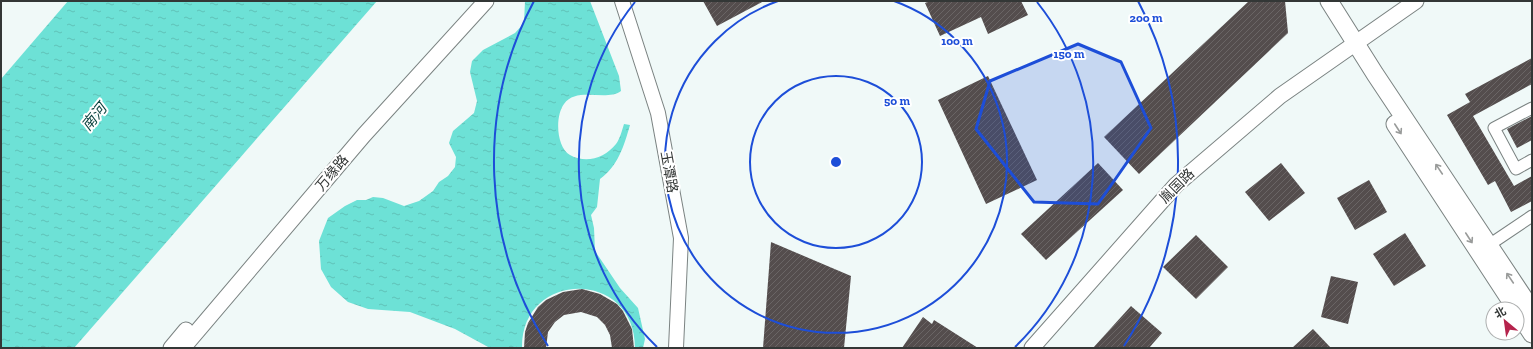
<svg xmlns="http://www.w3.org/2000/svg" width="1533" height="349" font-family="'Zilla Slab','Noto Sans SC',serif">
<defs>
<pattern id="water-ripples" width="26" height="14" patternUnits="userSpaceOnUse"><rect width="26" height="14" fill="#6de1d6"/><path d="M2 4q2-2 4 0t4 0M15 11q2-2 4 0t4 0" fill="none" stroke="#5fc2b8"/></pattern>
<pattern id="building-hatch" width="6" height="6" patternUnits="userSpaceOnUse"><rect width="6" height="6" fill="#544d4d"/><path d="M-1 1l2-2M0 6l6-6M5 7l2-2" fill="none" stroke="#6a6565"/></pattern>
</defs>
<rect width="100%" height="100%" fill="#f0f9f8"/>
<g fill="url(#water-ripples)">
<path d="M68,1h309l-303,347h-73v-269z"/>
<path d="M525,1h65l29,75 2,15c-15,11 -44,-5 -57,13 -9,12 -8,43 6,51 16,9 35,3 46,-11 4,-5 6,-14 8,-20l6,1c-6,21 -12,41 -30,54l-3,28 -6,8 3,13 1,23 25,37 18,20 7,31 -2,9h-8c0,-80 -114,-78 -113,0h-32l-35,-19 -45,-17 -42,-3 -20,-7 -17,-15 -10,-18 -2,-28 9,-23 17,-12 12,-6h9l7,-3 10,1 21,8 15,-5 14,-10 6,-9 9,-6 7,-9 1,-10 -7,-14 4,-12 21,-18 3,-12 -7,-29 2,-11 11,-11 32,-17 9,-10z"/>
</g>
<g fill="url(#building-hatch)">
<path d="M703,1h61l-47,25z"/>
<path d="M930,1h91l7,14 -40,19 -7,-17 -41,19 -15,-33z"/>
<path d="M1249,1h36l3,32 -149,141 -35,-37z"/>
<path d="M1532,58v26l-59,32 41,70 18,-10v25l-21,11 -16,-31 -7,4 -41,-70 23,-13 -5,-8z"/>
<path d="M988,76l49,104 -51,24 -48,-104z"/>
<path d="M1532,116v24l-15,8 -10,-19z"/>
<path d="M1098,163l25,27 -77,70 -25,-26z"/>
<path d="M1281,163l24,30 -36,28 -24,-29z"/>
<path d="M1369,180l18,32 -32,18 -18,-32z"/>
<path d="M1405,233l21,33 -32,20 -21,-32z"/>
<path d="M1196,235l32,32 -32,32 -33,-32z"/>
<path d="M771,242l80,34 -7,72h-81z"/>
<path d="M1331,276l27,6 -10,42 -27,-7z"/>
<path d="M582,289l18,5 17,10 6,7 9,18 2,19h-22l-2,-13 -5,-10 -8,-8 -16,-5 -17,3 -9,7 -7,10 -2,16h-22l1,-16 3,-9 10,-16 8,-7 17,-8z"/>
<path d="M1131,306l31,27 -13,15h-56z"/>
<path d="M923,317l9,7 2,-4 44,28h-76z"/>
<path d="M1313,329l18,19h-39z"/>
</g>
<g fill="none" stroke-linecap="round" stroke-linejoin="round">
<g stroke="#7b8382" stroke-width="13">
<g id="minor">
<path d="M1532,108l-38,20 22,41 16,-9"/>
<path d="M1489,245l43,-29"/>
</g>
</g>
<g stroke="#7b8382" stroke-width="16">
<path id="tertiary" d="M622,1l36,112 23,125 -5,110"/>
</g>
<g stroke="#7b8382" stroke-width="17">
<g id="secondary">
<path d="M171,348l15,-18"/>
<path d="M183,348l181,-213 122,-134"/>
<path d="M1032,348l144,-163 104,-89 136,-95"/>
</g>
</g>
<g stroke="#7b8382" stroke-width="19">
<g id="primary">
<path d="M1329,1l46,73 157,236"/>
<path d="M1395,124l121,185"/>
<path d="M1517,311l15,23"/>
</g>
</g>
<use href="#minor" stroke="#fff" stroke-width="11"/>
<use href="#tertiary" stroke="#fff" stroke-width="14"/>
<use href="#secondary" stroke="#fff" stroke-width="15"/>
<use href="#primary" stroke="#fff" stroke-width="17"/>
</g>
<defs><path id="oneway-shaft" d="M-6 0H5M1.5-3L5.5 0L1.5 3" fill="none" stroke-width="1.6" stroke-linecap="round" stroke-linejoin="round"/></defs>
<g stroke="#999b9a">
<use href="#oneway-shaft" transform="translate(1398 129) rotate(57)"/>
<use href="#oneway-shaft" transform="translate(1439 169) rotate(-124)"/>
<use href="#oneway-shaft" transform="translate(1469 238) rotate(57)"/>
<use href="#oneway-shaft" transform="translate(1510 278) rotate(-124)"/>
</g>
<path fill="#1d4ed8" fill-opacity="0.2" stroke="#1d4ed8" stroke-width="3" stroke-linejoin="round" d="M1078,44l43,18 30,66 -53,76 -64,-2 -58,-73 14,-48z"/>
<g fill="none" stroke="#1d4ed8" stroke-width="2">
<circle cx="836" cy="162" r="86"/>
<path d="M894 1A171 171 0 1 1 778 1"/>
<path d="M657 347A257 257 0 0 1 635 2M1037 2A257 257 0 0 1 1015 347"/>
<path d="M548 346A342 342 0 0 1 534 1M1138 1A342 342 0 0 1 1124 346"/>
</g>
<g text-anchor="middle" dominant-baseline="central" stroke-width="4" stroke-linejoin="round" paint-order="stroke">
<g font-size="14" fill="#333736" stroke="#fff">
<text transform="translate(669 172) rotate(80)">玉潭路</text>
<text transform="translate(332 173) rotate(-50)">万缘路</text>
<text transform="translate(1177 186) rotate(-45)">胤国路</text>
</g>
<g font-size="15" font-style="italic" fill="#073f3b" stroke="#fff">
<text transform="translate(94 117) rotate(-51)">南河</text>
</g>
</g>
<circle cx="836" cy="162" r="6" fill="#1d4ed8" stroke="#fff" stroke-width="2"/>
<g font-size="12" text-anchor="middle" font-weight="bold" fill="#1d4ed8" stroke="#fff" stroke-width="4" stroke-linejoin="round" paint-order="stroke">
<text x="1146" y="22">200 m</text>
<text x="957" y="45">100 m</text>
<text x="1069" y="58">150 m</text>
<text x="897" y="105">50 m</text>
</g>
<rect width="1533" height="349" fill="none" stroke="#333736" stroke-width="4"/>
<g transform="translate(1505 321) rotate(331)"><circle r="19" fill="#ffffff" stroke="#adafaf"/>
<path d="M0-3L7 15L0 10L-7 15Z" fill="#b5234c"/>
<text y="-6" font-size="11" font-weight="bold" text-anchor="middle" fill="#333736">北</text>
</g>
</svg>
